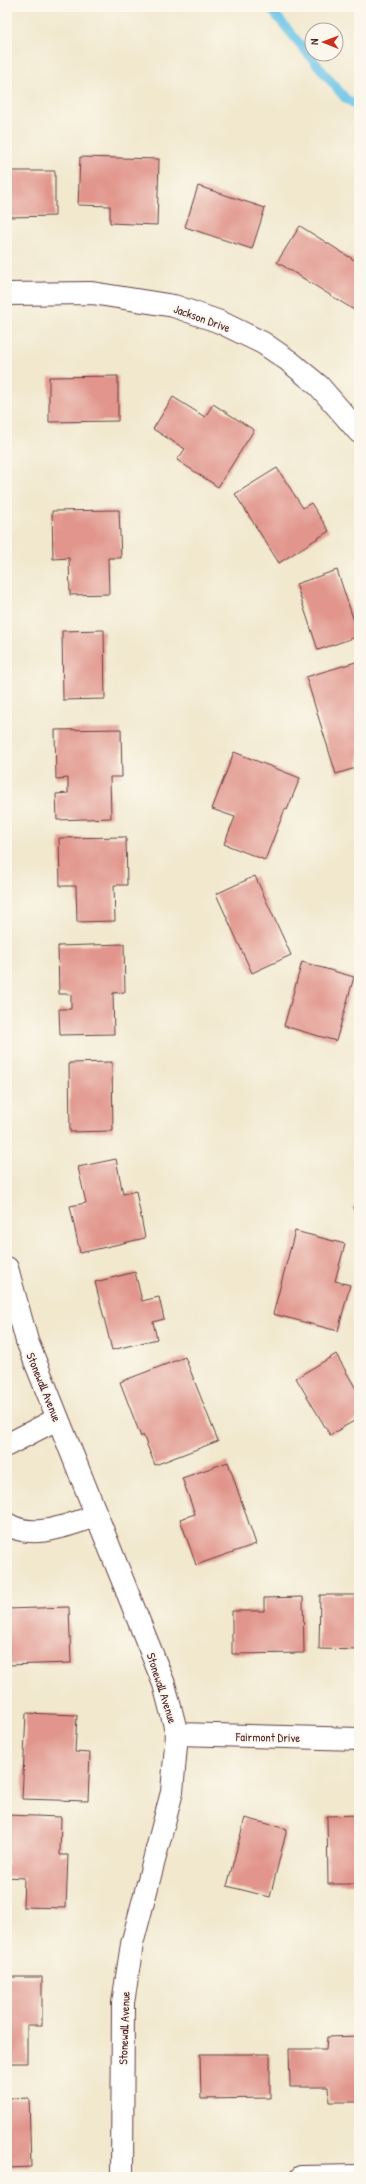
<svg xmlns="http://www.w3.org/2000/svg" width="366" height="2184" font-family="'Patrick Hand',sans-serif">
<rect width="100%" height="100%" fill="#fbf7ec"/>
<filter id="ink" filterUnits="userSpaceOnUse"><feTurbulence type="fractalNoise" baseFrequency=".025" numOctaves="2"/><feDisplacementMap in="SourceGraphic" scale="8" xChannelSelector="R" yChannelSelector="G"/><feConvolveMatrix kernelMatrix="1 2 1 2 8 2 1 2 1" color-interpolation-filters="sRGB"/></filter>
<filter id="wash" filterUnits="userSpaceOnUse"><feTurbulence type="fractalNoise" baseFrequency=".012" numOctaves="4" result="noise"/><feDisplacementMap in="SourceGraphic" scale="16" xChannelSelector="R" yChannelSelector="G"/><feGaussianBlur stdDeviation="0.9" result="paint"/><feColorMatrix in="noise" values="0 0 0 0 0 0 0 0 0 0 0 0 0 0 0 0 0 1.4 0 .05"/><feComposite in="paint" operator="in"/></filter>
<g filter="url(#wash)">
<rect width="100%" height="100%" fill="#f1e8ce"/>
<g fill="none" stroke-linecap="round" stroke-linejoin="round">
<path stroke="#69c3e7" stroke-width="9" d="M269,7l76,91 14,9"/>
</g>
<g id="blocks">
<g fill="#e1958c">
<path d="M80,157l79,2 -2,66 -47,-2v-17l-32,-1z"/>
<path d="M7,171h48v45l-48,1z"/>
<path d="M198,186l67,22 -13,41 -67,-22z"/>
<path d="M300,226l59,37v50l-82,-51z"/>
<path d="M118,376v45l-69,1v-45z"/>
<path d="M173,397l32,20 8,-13 41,26 -36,57 -41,-27 8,-11 -32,-20z"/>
<path d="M277,468l26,40 8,-5 18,28 -50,32 -44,-69z"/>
<path d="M119,510l2,48h-13l1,36 -39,1 -1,-37 -16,1 -1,-48z"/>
<path d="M337,570l22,66 -41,14 -22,-66z"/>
<path d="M104,630l1,69 -42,1 -1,-69z"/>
<path d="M359,661v106l-23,7 -30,-97z"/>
<path d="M121,729l1,48h-12l1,41 -54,2 -1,-26 12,-1v-15l-12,1 -1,-49z"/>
<path d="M234,752l66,26 -13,32 -2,-1 -20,51 -41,-16 11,-27 -23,-8z"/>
<path d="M126,837l1,48h-13l1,36 -38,1 -1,-36h-16l-1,-48z"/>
<path d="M255,876l36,79 -39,18 -36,-79z"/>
<path d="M124,944l1,48 -12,1 1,41 -54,1 -1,-26h12v-15h-12l-1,-48z"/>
<path d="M302,962l52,15 -18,64 -52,-15z"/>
<path d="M112,1062l1,69 -43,1 -1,-69z"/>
<path d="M116,1159l7,35 13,-3 9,47 -65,15 -10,-47 16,-3 -8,-36z"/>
<path d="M359,1205v18l-6,-16z"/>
<path d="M295,1231l50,13 -10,37 15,4 -12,46 -65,-17z"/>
<path d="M135,1272l7,29 17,-4 5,22 -11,3 4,17 -45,11 -17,-68z"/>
<path d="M336,1354l23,40v24l-29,17 -34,-57z"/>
<path d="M185,1357l33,84 -63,24 -12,-30 -2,2 -21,-55z"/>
<path d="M228,1462l28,82 -60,21 -16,-46 15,-5 -13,-36z"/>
<path d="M320,1595h39v55l-40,-1z"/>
<path d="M303,1597l1,56 -72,1v-43h32v-13z"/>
<path d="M69,1607l2,56 -64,2v-56z"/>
<path d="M26,1713l51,2 -2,37 15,1 -2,48 -66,-2z"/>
<path d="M7,1815l54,2 -1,38h8l-2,53 -43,-1 1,-29 -17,-1z"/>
<path d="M359,1815v69h-31l-1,-68z"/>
<path d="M245,1818l42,11 -17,68 -43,-11z"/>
<path d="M7,1977h35v48h-15v38h-20z"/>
<path d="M359,2036v66h-30l-1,-15h-38l-1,-38h37l1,-12z"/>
<path d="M200,2054h70v44l-69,1z"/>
<path d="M29,2098l2,69 -24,1v-69z"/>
</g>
</g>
</g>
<g filter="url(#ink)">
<use href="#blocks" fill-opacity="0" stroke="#633d43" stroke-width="1"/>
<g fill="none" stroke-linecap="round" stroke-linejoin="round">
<g stroke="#633d43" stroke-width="24">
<g id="minor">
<path d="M7,294l85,-1 82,13 46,16 43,21 26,18 30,25 40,46"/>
<path d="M7,1268l20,73 137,343 13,50 -5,58 -40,152 -9,59 -1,174"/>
<path d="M7,1445l50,-26"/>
<path d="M7,1524c27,17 62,0 89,-8"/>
<path d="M177,1734l182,5"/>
<path d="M301,2177l58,-1"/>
</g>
</g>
<use href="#minor" stroke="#fff" stroke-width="22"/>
</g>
</g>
<g text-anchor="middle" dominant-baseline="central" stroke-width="4" stroke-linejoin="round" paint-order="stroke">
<g font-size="12" fill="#4a1f2b" stroke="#fbf7ec">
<text transform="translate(202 318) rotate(20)">Jackson Drive</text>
<text transform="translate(44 1387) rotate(68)">Stonewall Avenue</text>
<text transform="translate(162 1688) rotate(72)">Stonewall Avenue</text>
<text transform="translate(268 1737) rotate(1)">Fairmont Drive</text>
<text transform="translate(124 2028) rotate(-88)">Stonewall Avenue</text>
</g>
</g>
<rect width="366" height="2184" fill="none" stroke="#fbf7ec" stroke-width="24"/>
<g transform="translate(324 42) rotate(271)"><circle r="19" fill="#fbf7ec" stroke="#b4a19f"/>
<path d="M0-3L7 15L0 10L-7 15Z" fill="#c8321e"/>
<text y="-6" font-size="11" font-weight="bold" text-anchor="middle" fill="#4a1f2b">N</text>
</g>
</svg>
